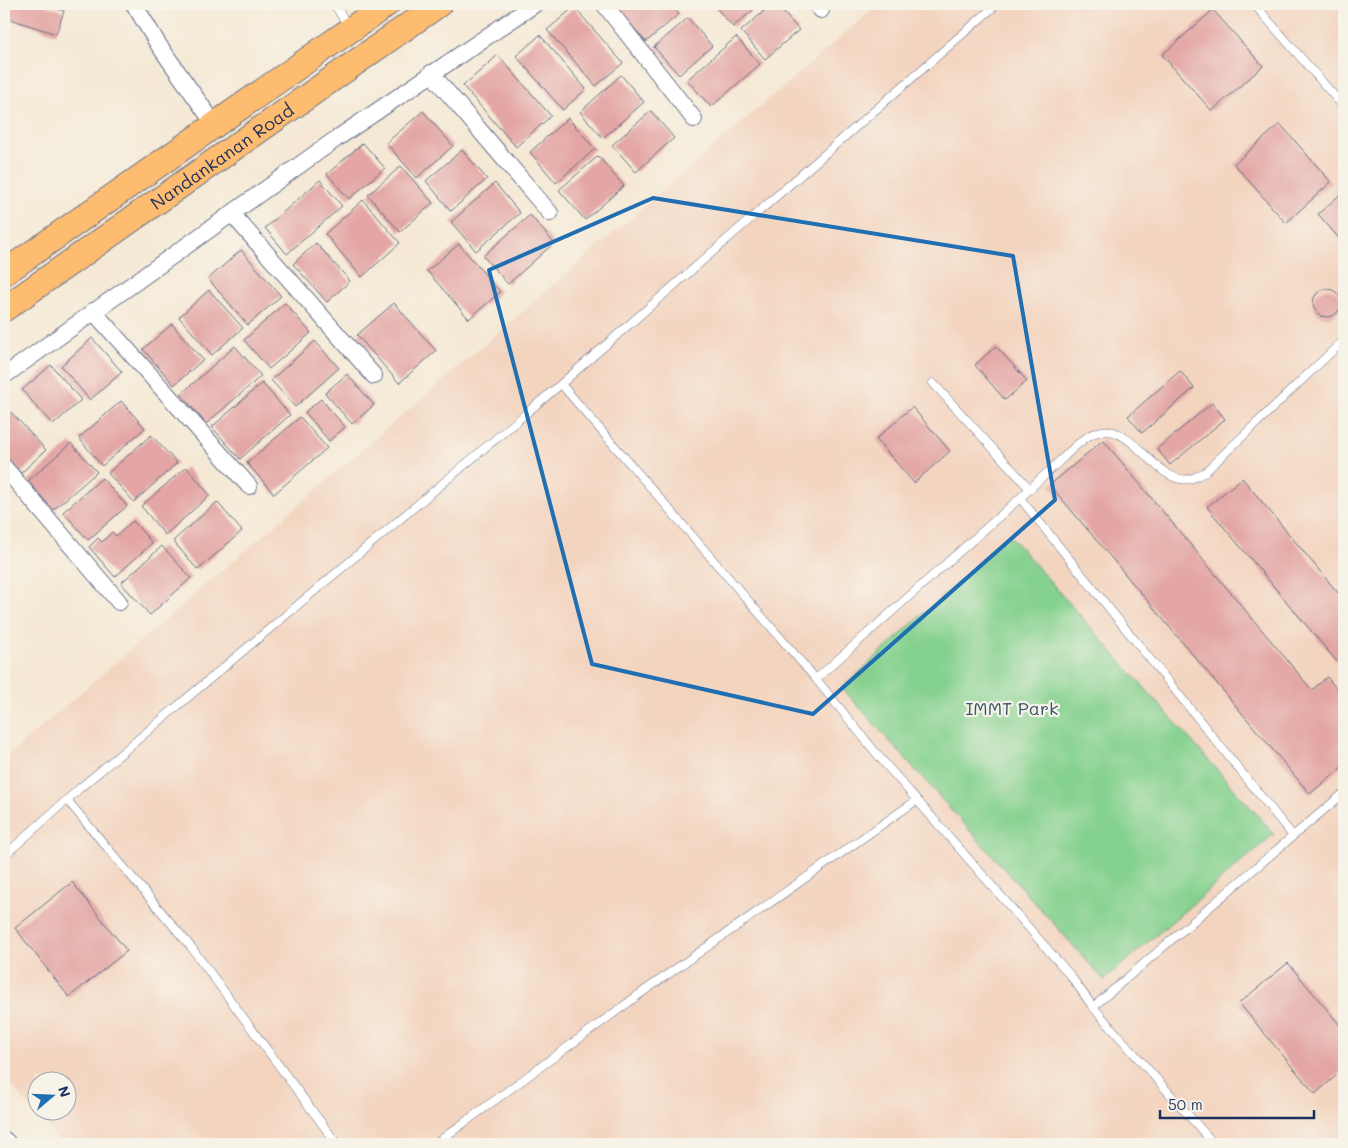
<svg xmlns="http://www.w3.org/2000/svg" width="1348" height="1148" font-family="Mali,sans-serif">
<rect width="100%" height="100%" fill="#f7f3e8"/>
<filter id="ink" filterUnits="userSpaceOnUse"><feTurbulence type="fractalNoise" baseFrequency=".02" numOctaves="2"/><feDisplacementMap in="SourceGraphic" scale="10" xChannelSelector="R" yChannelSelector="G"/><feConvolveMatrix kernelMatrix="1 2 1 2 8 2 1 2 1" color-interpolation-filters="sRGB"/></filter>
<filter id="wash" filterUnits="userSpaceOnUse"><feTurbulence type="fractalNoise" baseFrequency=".0096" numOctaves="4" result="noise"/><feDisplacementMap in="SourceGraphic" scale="20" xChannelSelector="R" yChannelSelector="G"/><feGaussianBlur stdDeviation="1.12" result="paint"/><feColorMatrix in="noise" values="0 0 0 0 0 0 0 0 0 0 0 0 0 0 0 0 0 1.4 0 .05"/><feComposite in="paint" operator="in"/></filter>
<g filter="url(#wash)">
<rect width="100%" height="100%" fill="#f5e9d5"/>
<path fill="#f3d4bf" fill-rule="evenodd" d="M879,4h465v1140h-1282l-58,-67v-318zM38,1080h30v30h-30z"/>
<path fill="#85d18f" stroke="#508076" d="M1009,535l265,299 -170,146 -262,-292z"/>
<g id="blocks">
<g fill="#e3a6a4">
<path d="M4,4h38l22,7 -8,23 -52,-17z"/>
<path d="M613,4h57l9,10 -33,28z"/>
<path d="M713,4h47l-27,23z"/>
<path d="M772,4h4l23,26 -34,29 -24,-28z"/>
<path d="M574,7l49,56 -27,23 -49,-56z"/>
<path d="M1213,10l50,56 -51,45 -50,-56z"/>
<path d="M688,18l24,28 -33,29 -25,-28z"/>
<path d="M540,35l46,54 -23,21 -47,-54z"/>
<path d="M736,37l24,27 -49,43 -24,-27z"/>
<path d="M498,55l53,61 -35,31 -53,-61z"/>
<path d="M621,75l23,27 -41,36 -23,-26z"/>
<path d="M423,111l30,35 -36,32 -31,-35z"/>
<path d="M651,111l23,27 -38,34 -24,-27z"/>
<path d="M568,118l27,31 -39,34 -26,-31z"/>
<path d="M1280,124l51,58 -45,41 -52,-59z"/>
<path d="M363,143l22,25 -36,31 -22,-25z"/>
<path d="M462,150l25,29 -36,32 -25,-30z"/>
<path d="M598,156l26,30 -39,34 -26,-30z"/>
<path d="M401,166l32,37 -33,29 -32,-37z"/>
<path d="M320,180l22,26 -55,48 -22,-26z"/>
<path d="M495,183l25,30 -44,38 -25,-29z"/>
<path d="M1344,191v53l-26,-30z"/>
<path d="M363,200l37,43 -38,34 -37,-43z"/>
<path d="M530,215l24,28 -46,41 -25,-28z"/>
<path d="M316,243l34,38 -23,21 -34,-38z"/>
<path d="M459,244l41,48 -31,27 -42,-48z"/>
<path d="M241,250l40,46 -33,29 -40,-46z"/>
<circle cx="1327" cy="303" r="14"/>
<path d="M209,290l34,38 -31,27 -33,-38z"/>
<path d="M285,303l26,30 -42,36 -25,-29z"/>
<path d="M394,303l42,48 -37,32 -42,-48z"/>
<path d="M172,324l31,36 -29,25 -31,-36z"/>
<path d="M92,338l30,34 -32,28 -29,-34z"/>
<path d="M315,341l24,27 -44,39 -24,-27z"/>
<path d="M235,346l26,30 -55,48 -25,-30z"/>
<path d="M996,346l31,35 -22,19 -30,-35z"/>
<path d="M51,365l30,35 -28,25 -31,-35z"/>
<path d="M1180,371l14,17 -52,45 -14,-17z"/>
<path d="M347,374l27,31 -22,19 -27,-31z"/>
<path d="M262,383l28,32 -50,44 -28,-32z"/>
<path d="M321,399l24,28 -16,14 -24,-29z"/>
<path d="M121,401l24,27 -43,38 -23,-28z"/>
<path d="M1212,403l13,16 -55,46 -13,-16z"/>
<path d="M912,407l38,44 -36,32 -38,-44z"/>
<path d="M10,411l36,39 -25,23 -17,-19v-37z"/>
<path d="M300,417l27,31 -53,46 -27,-31z"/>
<path d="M151,435l26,28 -43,39 -26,-29z"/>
<path d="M1103,440l209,250 15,-13 17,21v67l-34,29 -260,-309z"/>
<path d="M71,443l26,29 -44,38 -25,-29z"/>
<path d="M186,467l24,28 -45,40 -24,-29z"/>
<path d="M102,478l25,28 -39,34 -25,-28z"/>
<path d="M1242,478l102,122v70l-137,-163z"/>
<path d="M217,502l25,29 -44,39 -25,-29z"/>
<path d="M133,521l19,22 -37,34 -26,-30 9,-9 4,4 10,-10 4,4z"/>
<path d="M162,546l29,32 -41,37 -29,-32z"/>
<path d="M72,882l55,69 -58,46 -54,-69z"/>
<path d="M1288,963l56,67v39l-29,25 -76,-91z"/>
</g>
</g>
</g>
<g filter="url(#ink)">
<use href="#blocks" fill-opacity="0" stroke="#677088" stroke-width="1"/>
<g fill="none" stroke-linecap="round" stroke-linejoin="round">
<g stroke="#677088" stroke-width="9">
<g id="service">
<path d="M334,4l15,23"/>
<path d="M1254,4l90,103"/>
<path d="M933,383l97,106"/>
<path d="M561,384l255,295 65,80 189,216 23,32 121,137"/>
<path d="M1020,498c15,-14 30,-28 45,-42 8,-8 19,-19 30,-23 37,-15 60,53 95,46 4,-1 10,-5 14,-6l140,-133"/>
<path d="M816,679l204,-181 273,338 -200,171"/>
<path d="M67,800l124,147 146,197"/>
<path d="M1293,836l51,-43"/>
<path d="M4,856l76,-68 481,-404 436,-380"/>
<path d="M435,1144l209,-153 273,-191"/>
</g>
</g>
<g stroke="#677088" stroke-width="18">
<g id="minor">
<path d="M134,4l24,40 57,81"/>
<path d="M604,4l90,115"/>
<path d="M816,4l5,6"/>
<path d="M431,73l119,140"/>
<path d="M232,214l142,162"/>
<path d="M93,311l156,175"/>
<path d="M4,376l332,-237 199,-135"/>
<path d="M4,467l115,135"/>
</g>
</g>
<g stroke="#677088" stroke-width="22">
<path id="tertiary" d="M4,1142l2,2"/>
</g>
<g stroke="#677088" stroke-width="27">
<g id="primary">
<path d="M4,273l383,-269"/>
<path id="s1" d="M4,309l435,-305"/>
</g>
</g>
<use href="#service" stroke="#fff" stroke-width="8"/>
<use href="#minor" stroke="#fff" stroke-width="16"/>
<use href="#tertiary" stroke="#fff" stroke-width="20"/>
<use href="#primary" stroke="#fdbc70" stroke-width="25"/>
</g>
</g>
<path fill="none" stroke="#1f6fb2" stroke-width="4" stroke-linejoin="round" d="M653,198l360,58 42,244 -242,214 -221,-50 -103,-394z"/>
<g text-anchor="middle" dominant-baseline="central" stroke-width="4.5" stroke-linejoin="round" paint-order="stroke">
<g font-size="18" fill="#1b2f5e" stroke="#f7f3e8">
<text stroke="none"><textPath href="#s1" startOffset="266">Nandankanan Road</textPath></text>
</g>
<g font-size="18" fill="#36586a" stroke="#f7f3e8">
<text x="1012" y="708">IMMT Park</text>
</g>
</g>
<rect width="1348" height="1148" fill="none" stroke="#f7f3e8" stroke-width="20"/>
<g transform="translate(52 1096) rotate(71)"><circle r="24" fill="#f7f3e8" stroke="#9fa5b1"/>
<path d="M0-4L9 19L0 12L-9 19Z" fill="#1f6fb2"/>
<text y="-8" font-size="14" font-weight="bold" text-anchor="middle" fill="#1b2f5e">N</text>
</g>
<path d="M1160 1110v8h154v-8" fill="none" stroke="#1b2f5e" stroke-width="2.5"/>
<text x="1168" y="1110" font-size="15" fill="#1b2f5e" stroke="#f7f3e8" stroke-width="4" paint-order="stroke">50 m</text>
</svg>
